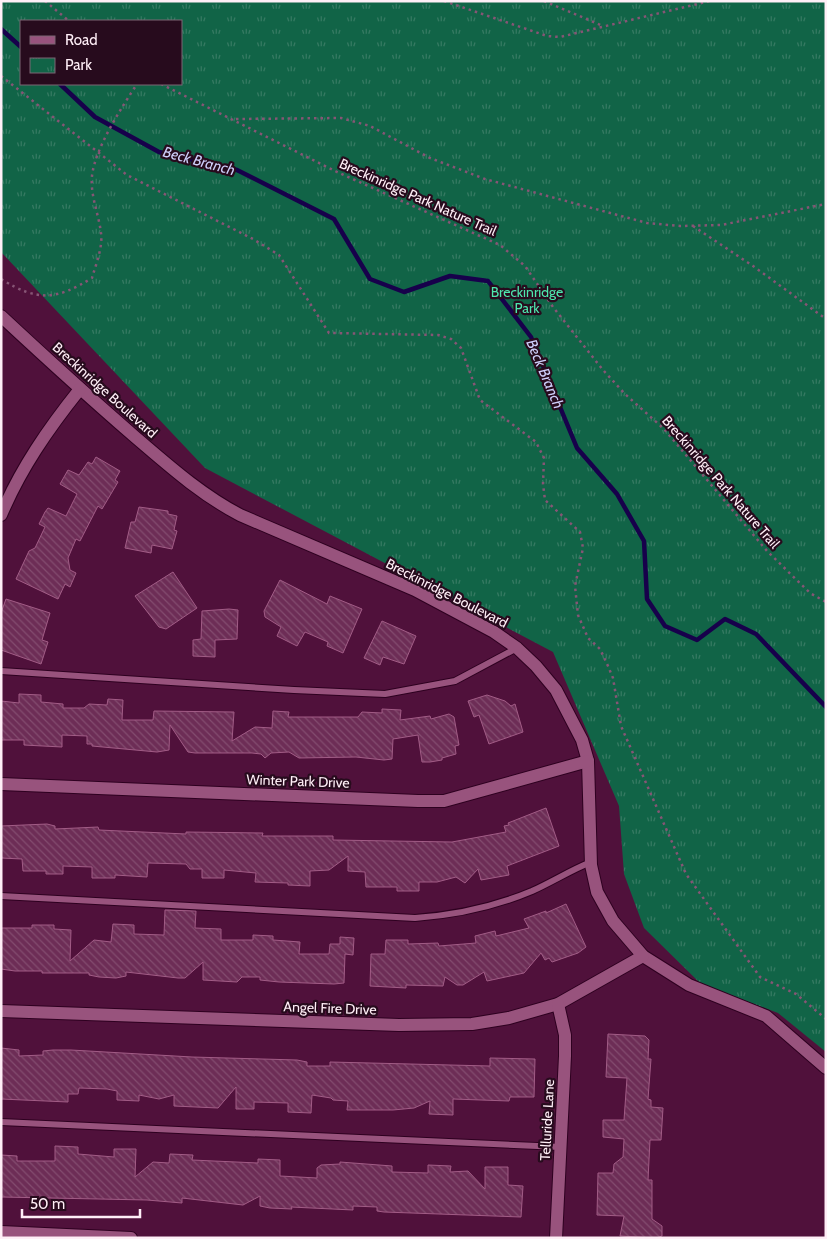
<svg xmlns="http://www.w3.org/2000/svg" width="827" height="1239" font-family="Cabin,sans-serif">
<defs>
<pattern id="park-tufts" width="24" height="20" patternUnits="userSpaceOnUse" patternTransform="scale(1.25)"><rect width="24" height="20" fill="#116447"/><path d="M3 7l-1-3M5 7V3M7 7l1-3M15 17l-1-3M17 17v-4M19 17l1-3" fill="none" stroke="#357a62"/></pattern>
<pattern id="building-back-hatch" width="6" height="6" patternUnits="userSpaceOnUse" patternTransform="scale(1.25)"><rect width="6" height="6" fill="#6d2d56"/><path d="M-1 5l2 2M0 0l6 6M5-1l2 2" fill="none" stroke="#834c6f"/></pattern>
</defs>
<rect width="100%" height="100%" fill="#50113b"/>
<path fill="url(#park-tufts)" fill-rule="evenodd" d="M1,1h825v1051l-48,-39 -77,-29 -57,-56 -20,-54 -5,-68 -66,-154 -348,-184 -204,-216zM21,21h160v63h-160z"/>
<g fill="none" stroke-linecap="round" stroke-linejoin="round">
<g stroke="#17004b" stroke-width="4.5">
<path d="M1,29l20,18"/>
<path d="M60,84l35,33 64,35 78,18 97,49 36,60 34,13 46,-16 38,5 43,56 46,111 40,46 27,47 3,58 18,27 32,14 28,-21 31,15 70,73"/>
</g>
</g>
<g fill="url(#building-back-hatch)" stroke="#a25c86">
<path d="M96,457l24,14 -5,9 3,2 -16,27 -4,-3 -18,35 -4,-2 -8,19 2,12 6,3 -6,14 -5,-3 -7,15 -42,-20 13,-28 6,-3 10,-21 -6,-3 6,-12 3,-4 18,8 11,-22 -17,-10 8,-14 11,5 9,-13 4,2z"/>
<path d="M139,507l29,4v3l9,2 -3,14 3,1 -5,18 -20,-4 -1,8 -26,-5 6,-26h4z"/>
<path d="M173,572l24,36 -31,21 -7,-2 -24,-31z"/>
<path d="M280,580l47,24 3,-8 32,13 -19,44 -16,-7 1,-4 -23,-10 -8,14 -20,-10 4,-9 -16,-10 -1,-6z"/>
<path d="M6,599l44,14 -8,27 6,2 -7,22 -40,-14v-37z"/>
<path d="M229,609l9,1 -1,29 -22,1v17l-22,-1v-16l8,-1 1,-28z"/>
<path d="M382,621l34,15 -12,28 -21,-7 -3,8 -16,-7z"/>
<path d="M19,694l22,1v7l22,2v4h21l5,-4 18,1 1,-6 15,1 -1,20h31l1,-9 80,1 -2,29 23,-14 17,1 1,-17 16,1 -1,5h70l4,-5 20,1v-4l19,1 -1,10 30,-4 1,3 18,-5 5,3 5,28 -4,1 1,8 -14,4v2l-12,2h-8l-4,-27 -25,4 -1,20 -8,1 -28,-3 -57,1 -10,-6 -18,1 -6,5 -4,-4 -9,-1h-57l-7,-1 -18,-27 -1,25 -12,2 -65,-6v-2h-5v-8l-25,-1v12l-38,-2v-5h-23v-39l18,2z"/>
<path d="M487,695l18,6 6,5 4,-2 8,28 -34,12 -10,-29 -5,2 -6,-16z"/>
<path d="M546,808l13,38 -52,20 2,9 -28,5 -3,-11 -13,14 -9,-6 -19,5h-18v9h-22v-4h-31l-1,-15 -17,-1v-15l-19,14 -19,1v15l-22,-1v-2l-33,-1 1,-9 -32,-3v8h-22v-9h-12l-4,-5 -38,-1 -1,14 -32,-2v3h-23v-11l-29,-1v8h-17v-3h-23l-1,-12 -21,-1v-32l46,-2 8,2v3l43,-2 1,3 87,4v-2l77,1 -1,3h71v4l119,2 54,-10 -2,-6 5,-1 -1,-2z"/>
<path d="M566,904l20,43 -8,6 -26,9 -3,-4 -4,2 -4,-7 -17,20 -37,8 -3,-9 -21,13h-6l-12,-8 -2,9 -37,-1v3l-36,-2 1,-32h14l1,-14h22v4l30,-1 1,3 37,-3 -1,-7 20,-5 1,5 33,-8 -5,-9 22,-8v2z"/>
<path d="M165,910l31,1 -1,17 26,1v11h32v-5l20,1v4l27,2 -1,12h30l1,-10h10v-7l14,1 -1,17 -8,-1 -1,29 -10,1 -55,-2 -19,-2v-3h-18l-5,5 -34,-2v-18l-18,16h-7l-52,-6v4l-10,2 -17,-1 -10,-2v-2h-47v-2h-27l-14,-2v-41h31v-3h22v4l17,1 -1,31 24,-21 17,2 2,-18 21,1v9l30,1z"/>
<path d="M608,1034l37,2 4,4 -1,19h3l-3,40 3,1v7l12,1 -2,32h-11l-2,40h4v39l10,7v10l-6,2 -36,-2 4,-20 -27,-1 1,-42h15l1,-9 9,-7 1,-18 -21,-2v-17h21l3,-42 -21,-1z"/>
<path d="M1,1048l18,2v6l24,-1v-4l10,-1h18l121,7 105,3 10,2v4h23v-4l160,4v-8l45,1 -1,38h-24l-1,4 -56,-2v16l-24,-1 1,-13 -16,7 -21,2h-46l1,-9 -15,-1 -2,-2 -19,-3 -1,18 -23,-1v-9l-34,-1v7h-18v-22l-18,21 -44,-2v-11l-15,4 -20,-4v6l-22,-1v-9l-10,-2 -28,-1 -1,6h-10v8l-67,-3z"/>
<path d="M55,1146l23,1v7l36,3v-8h22l-1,28 18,-15 16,1 1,-9 23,1 -1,5 66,3v-4l22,1v16l37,2v-10l4,-3 19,-1v-2l52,4v6l36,1v-8l23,1 -1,6 18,-1 17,18v-22h23v18l15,1 -2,31 -137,-5 -7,-1v-4l-24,-1v4l-62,-3 1,2 -22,-1 -10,-2v-10l-17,9 -61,-7v5l-35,-3 -146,-3v-42l16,1v5h38z"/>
</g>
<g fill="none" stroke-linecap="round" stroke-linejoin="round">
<g stroke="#2e0120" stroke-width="8">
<g id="service">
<path d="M1,671l293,19 91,4 70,-13 62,-33"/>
<path d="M1,896l414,22c41,-3 79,-11 117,-27 20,-9 39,-21 59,-29"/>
<path d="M1,1122l560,25"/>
</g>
</g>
<g stroke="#2e0120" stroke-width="14">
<g id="minor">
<path d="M1,316c44,41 88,81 133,120 34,29 66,58 106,79l175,75 79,42 23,16 19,18 20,24 26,50 6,21 3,104 6,27 16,29 30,35 46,29 77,31 60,52"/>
<path d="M1,515c20,-47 47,-86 79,-126"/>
<path d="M1,784l417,17h26l144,-40"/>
<path d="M1,1011l398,14 73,-1 37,-6 49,-14 85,-48"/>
<path d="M1,1232l130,6"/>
<path d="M556,1238l9,-182v-21l-7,-31"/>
</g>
</g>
<g stroke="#865575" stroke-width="2.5" stroke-dasharray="2.5 4" stroke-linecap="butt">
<path d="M45,1l24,20"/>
<path d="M444,1l103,35 13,1 150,-36"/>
<path d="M544,1l59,25"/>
<path d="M1,76l126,99 126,64 26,16 50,78 109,2 13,4 10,9 19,52 56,42 8,16 -1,26 2,16 35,32 3,16 -8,38 3,29 10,23 12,11 8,17 5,12 8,48 65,148 74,103 36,17 30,25"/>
<path d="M161,84l176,88 163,73 25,21 28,41 50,63 22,24 39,35 103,122 43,42 16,9"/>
<path d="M236,119l105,-1 29,8 60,32 55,21 162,44 33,3 41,-1 105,-21"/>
<path d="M693,226l60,40 73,53"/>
<path d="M1,279c37,23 55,21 91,-1 4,-14 11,-31 9,-45 -2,-18 -11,-38 -9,-57 3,-28 30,-69 45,-92"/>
</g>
<use href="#service" stroke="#98537d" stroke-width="6"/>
<use href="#minor" stroke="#98537d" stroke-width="12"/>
</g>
<g text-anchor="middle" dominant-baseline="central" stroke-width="4.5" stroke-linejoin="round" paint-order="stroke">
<g font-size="14" fill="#ffeff7" stroke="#270b1d">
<text transform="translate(418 197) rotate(24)">Breckinridge Park Nature Trail</text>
<text transform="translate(105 390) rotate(42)">Breckinridge Boulevard</text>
<text transform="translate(721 482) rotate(49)">Breckinridge Park Nature Trail</text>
<text transform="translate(447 593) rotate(27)">Breckinridge Boulevard</text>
<text transform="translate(298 781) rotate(2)">Winter Park Drive</text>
<text transform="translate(330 1008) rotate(2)">Angel Fire Drive</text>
<text transform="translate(547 1120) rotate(-87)">Telluride Lane</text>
</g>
<g font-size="14" fill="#4ee7ad" stroke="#270b1d">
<text x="527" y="292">Breckinridge<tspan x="527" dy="16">Park</tspan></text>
</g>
<g font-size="15" font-style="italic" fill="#cecffb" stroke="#270b1d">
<text transform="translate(199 161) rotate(15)">Beck Branch</text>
<text transform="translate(545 374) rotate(67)">Beck Branch</text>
</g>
</g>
<rect width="827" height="1239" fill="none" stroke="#ffeff7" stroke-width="5"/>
<rect x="20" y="20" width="162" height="65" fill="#270b1d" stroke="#7d6674"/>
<rect x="30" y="36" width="25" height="8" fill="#98537d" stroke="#7d6674"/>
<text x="65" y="45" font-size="15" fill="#ffeff7">Road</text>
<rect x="30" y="58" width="25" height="15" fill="url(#park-tufts)" stroke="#7d6674"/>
<text x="65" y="70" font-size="15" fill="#ffeff7">Park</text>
<path d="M22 1209v8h118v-8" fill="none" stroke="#ffeff7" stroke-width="2.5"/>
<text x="30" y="1209" font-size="15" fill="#ffeff7" stroke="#270b1d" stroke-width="4" paint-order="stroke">50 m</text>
</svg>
